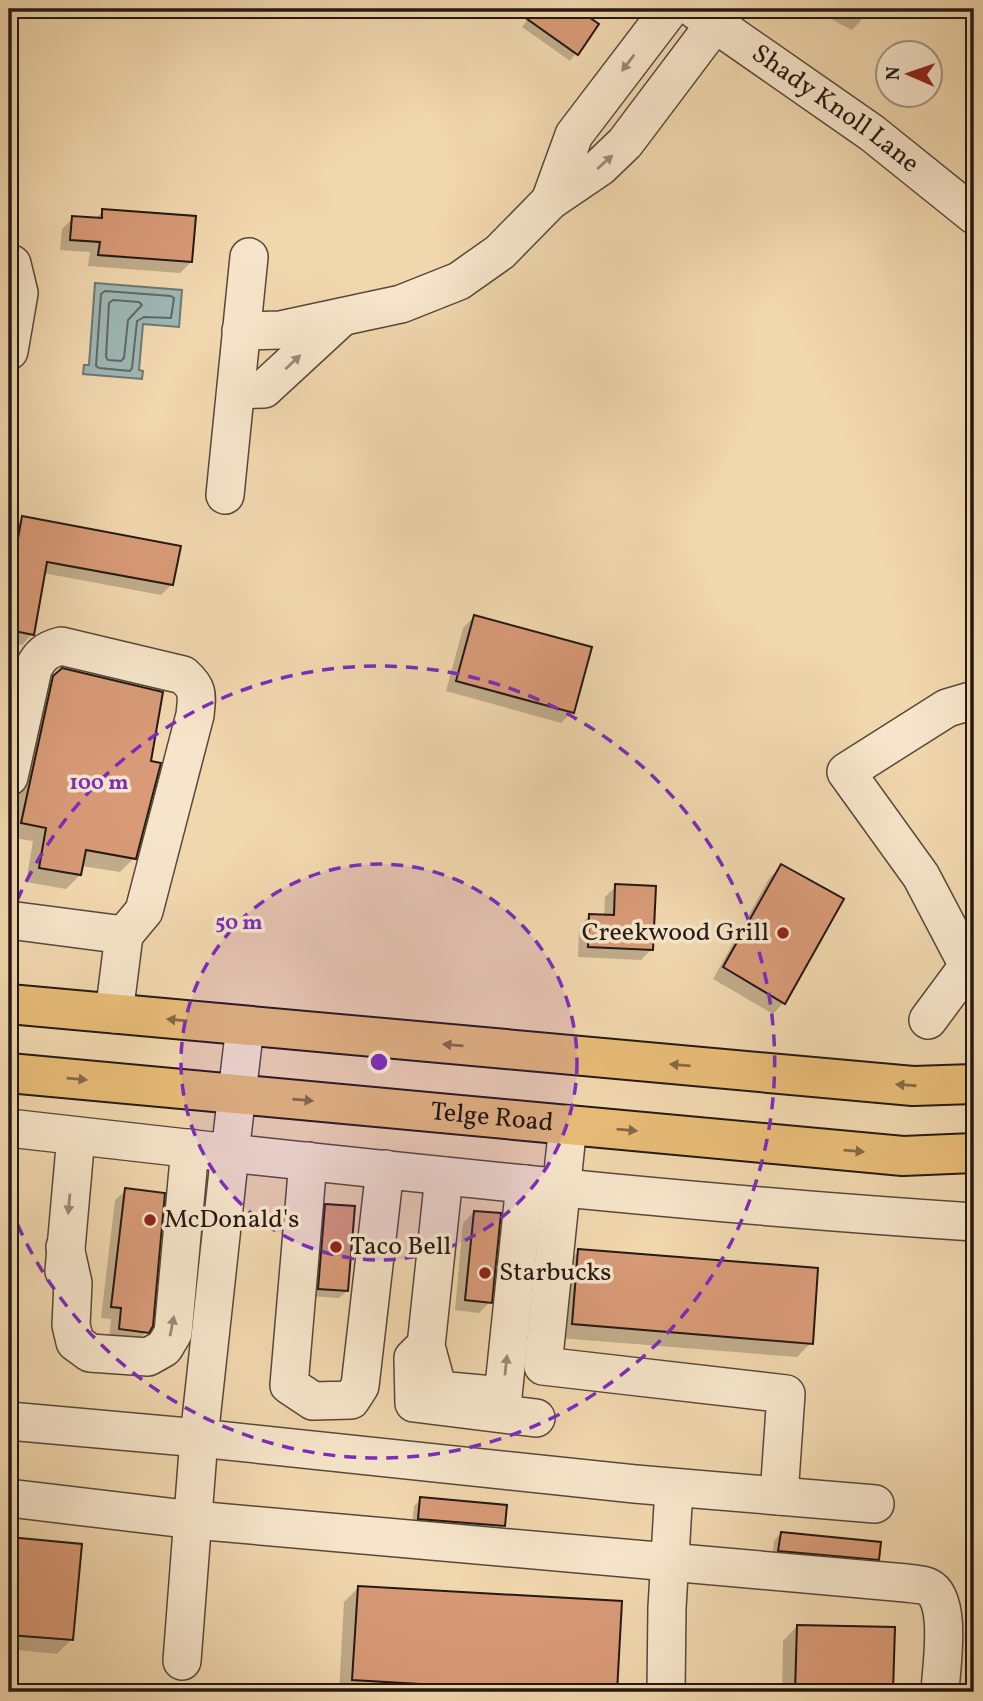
<svg xmlns="http://www.w3.org/2000/svg" width="983" height="1701" font-family="Vollkorn,serif">
<rect width="100%" height="100%" fill="#f1d7ae"/>
<filter id="stains"><feTurbulence type="fractalNoise" baseFrequency=".00286" numOctaves="4"/><feColorMatrix values="0 0 0 0 .2 0 0 0 0 .09 0 0 0 0 .02 0 0 0 .5 -.17"/></filter>
<radialGradient id="worn" r=".72"><stop offset=".6" stop-color="#630" stop-opacity="0"/><stop offset="1" stop-color="#630" stop-opacity=".3"/></radialGradient>
<path fill="#9eb7b4" stroke="#6d7874" stroke-width="2" d="M95,283l87,7 -3,37 -36,-3 -4,46 4,1 -1,8 -59,-5 1,-9h5z"/>
<g fill="#0003">
<path d="M535,9h39l23,16 -27,36 -48,-34z"/>
<path d="M812,9h55l-8,14 -7,7z"/>
<path d="M103,211l88,51 -11,11 -92,-7 2,-14 -30,-2 2,-21 11,-11 22,1z"/>
<path d="M23,518l149,66 -11,11 -118,-22 -11,61 -10,11 -13,-2v-98l3,-16z"/>
<path d="M474,617l98,95 -11,11 -115,-32 17,-63z"/>
<path d="M61,670l73,188 -14,14 -39,-6 -1,9 -14,14 -40,-7 7,-41 -24,-4 30,-145z"/>
<path d="M781,867l60,33 -58,103 -10,11 -60,-35 57,-102z"/>
<path d="M616,886l36,63 -11,11 -63,-3 1,-30 10,-11 15,1 1,-20z"/>
<path d="M126,1190l21,141 -11,12 -27,-4 2,-20 -10,-1 14,-118z"/>
<path d="M326,1205l21,86 -8,7 -27,-2 7,-84z"/>
<path d="M474,1212l16,90 -11,11 -24,-3 8,-87z"/>
<path d="M579,1251l232,92 -14,14 -238,-19 6,-73z"/>
<path d="M421,1499l82,27 -7,7 -84,-8 2,-19z"/>
<path d="M781,1533l97,26 -7,7 -99,-9 2,-16z"/>
<path d="M9,1539l71,7 -9,94 -14,14 -48,-5z"/>
<path d="M358,1588l262,15 -5,89h-276l5,-90z"/>
<path d="M797,1626l96,3 -2,63h-109l1,-51z"/>
<path d="M688,1688h17v4h-22z"/>
</g>
<g fill="none" stroke-linecap="round" stroke-linejoin="round">
<g stroke="#616864" stroke-width="2">
<path d="M105,291l66,5 3,2 -3,20 -27,-1 -7,4 -5,47 -2,3 -31,-3 -3,-2 5,-72z"/>
<path d="M113,300l26,2 3,3 -14,15 -4,38 -3,3 -13,-1 -2,-3 3,-54z"/>
</g>
</g>
<g fill="#d89a77" stroke="#241913" stroke-width="2">
<path d="M513,9h64l22,15 -21,31z"/>
<path d="M102,209l94,7 -4,46 -94,-7 2,-13 -30,-2 2,-24 30,2z"/>
<path d="M22,516l159,30 -8,39 -126,-23 -13,73 -25,-5v-42z"/>
<path d="M474,615l118,32 -18,66 -118,-32z"/>
<path d="M62,668l101,24 -12,69 10,2 -25,96 -50,-9 -5,25 -42,-7 7,-40 -25,-5 32,-147z"/>
<path d="M781,864l63,35 -59,105 -62,-37z"/>
<path d="M615,884l41,2 -3,64 -65,-3 1,-33 25,1z"/>
<path d="M125,1188l40,5 -12,133 -4,7 -30,-4 2,-21 -10,-1z"/>
<path d="M325,1204l30,2 -7,85 -30,-2z"/>
<path d="M474,1211l27,2 -9,90 -27,-3z"/>
<path d="M578,1249l240,19 -5,76 -241,-20z"/>
<path d="M420,1497l87,8 -2,21 -87,-7z"/>
<path d="M781,1532l100,10 -2,18 -101,-9z"/>
<path d="M9,1537l73,7 -9,96 -64,-5z"/>
<path d="M358,1586l264,15 -5,91h-95l1,-2 -171,-10z"/>
<path d="M797,1625l98,2 -2,65h-98z"/>
</g>
<g fill="none" stroke-linecap="round" stroke-linejoin="round">
<g stroke="#57483a" stroke-width="40">
<g id="minor">
<path id="s1" d="M694,9l178,124 102,82"/>
<path d="M550,201l24,-66 96,-126"/>
<path d="M9,264h3l7,29 -10,58"/>
<path d="M241,331l39,-1 121,-26 58,-23 41,-29 50,-51 50,-34 25,-24 101,-134"/>
<path d="M236,390l28,-1 78,-72"/>
<path d="M225,495l24,-238"/>
<path d="M974,700l-27,8 -101,64 75,104 53,101"/>
<path d="M9,777l24,-108c7,-14 13,-19 28,-23l122,29c16,14 14,20 12,40l-51,196 -20,24"/>
<path d="M9,920l115,15 -10,79"/>
<path d="M928,1020l40,-54"/>
<path d="M245,1026l-15,127c248,27 495,53 744,69"/>
<path d="M568,1124l-25,242 243,28 -7,102"/>
<path d="M9,1128l221,25 -31,285 436,46 240,20"/>
<path d="M308,1161l-19,224 24,16 38,-1 9,-14 25,-217"/>
<path d="M444,1176l-18,170 12,44 65,6 22,-212"/>
<path d="M65,1247l8,36 -2,42 4,17 15,11 58,4 16,-9 9,-15 17,-185"/>
<path d="M64,1271l12,-135"/>
<path d="M420,1351l-7,7 1,45 122,15"/>
<path d="M9,1421l190,17 -17,223"/>
<path d="M9,1498l185,22 712,63c6,1 16,1 22,4 25,12 13,81 12,105"/>
<path d="M666,1692l1,-84 7,-120"/>
</g>
</g>
<g stroke="#241913" stroke-width="42">
<g id="major">
<path d="M9,1004l904,82 61,-2"/>
<path id="s2" d="M9,1073l894,83 71,-3"/>
</g>
</g>
<use href="#minor" stroke="#f6e5ca" stroke-width="37"/>
<use href="#major" stroke="#e8bc77" stroke-width="38"/>
</g>
<defs><path id="oneway-solid" d="M-6-.8H1V-3.2L6.5 0L1 3.2V.8H-6Z" transform="scale(1.75)"/></defs>
<g fill="#988978">
<use href="#oneway-solid" transform="translate(628 63) rotate(127)"/>
<use href="#oneway-solid" transform="translate(605 162) rotate(-42)"/>
<use href="#oneway-solid" transform="translate(293 362) rotate(-43)"/>
<use href="#oneway-solid" transform="translate(69 1204) rotate(95)"/>
<use href="#oneway-solid" transform="translate(172 1326) rotate(-79)"/>
<use href="#oneway-solid" transform="translate(506 1365) rotate(-84)"/>
</g>
<g fill="#866a45">
<use href="#oneway-solid" transform="translate(177 1020) rotate(-175)"/>
<use href="#oneway-solid" transform="translate(453 1045) rotate(-175)"/>
<use href="#oneway-solid" transform="translate(680 1065) rotate(-175)"/>
<use href="#oneway-solid" transform="translate(77 1079) rotate(5)"/>
<use href="#oneway-solid" transform="translate(906 1085) rotate(-176)"/>
<use href="#oneway-solid" transform="translate(303 1100) rotate(5)"/>
<use href="#oneway-solid" transform="translate(627 1130) rotate(5)"/>
<use href="#oneway-solid" transform="translate(854 1151) rotate(5)"/>
</g>
<circle cx="379" cy="1062" r="198" fill="#7b2cbf" fill-opacity=".12"/>
<g fill="none" stroke="#7b2cbf" stroke-width="3.5" stroke-dasharray="12 9">
<circle cx="379" cy="1062" r="198"/>
<path d="M9 920A396 396 0 1 1 9 1204"/>
</g>
<g fill="#8f2418" stroke="#f6e5ca" stroke-width="2.5">
<circle cx="783" cy="933" r="7"/>
<circle cx="150" cy="1220" r="7"/>
<circle cx="336" cy="1247" r="7"/>
<circle cx="485" cy="1273" r="7"/>
</g>
<g text-anchor="middle" dominant-baseline="central" stroke-width="7" stroke-linejoin="round" paint-order="stroke">
<g font-size="26" fill="#241913" stroke="#f6e5ca">
<text stroke="none"><textPath href="#s1" startOffset="173">Shady Knoll Lane</textPath></text>
<text stroke="none"><textPath href="#s2" startOffset="485">Telge Road</textPath></text>
</g>
<g font-size="26" fill="#241913" stroke="#f6e5ca" text-anchor="start">
<text x="769" y="933" text-anchor="end">Creekwood Grill</text>
<text x="164" y="1220">McDonald's</text>
<text x="350" y="1247">Taco Bell</text>
<text x="499" y="1273">Starbucks</text>
</g>
</g>
<circle cx="379" cy="1062" r="10" fill="#7b2cbf" stroke="#f6e5ca" stroke-width="3.5"/>
<g font-size="21" text-anchor="middle" font-weight="bold" fill="#7b2cbf" stroke="#f6e5ca" stroke-width="7" stroke-linejoin="round" paint-order="stroke">
<text x="99" y="789">100 m</text>
<text x="239" y="929">50 m</text>
</g>
<rect width="983" height="1701" fill="none" stroke="#f1d7ae" stroke-width="35"/>
<rect x="10" y="10" width="962" height="1680" fill="none" stroke="#241913" stroke-width="3.5"/>
<rect x="18" y="18" width="948" height="1666" fill="none" stroke="#241913" stroke-width="2"/>
<g transform="translate(909 74) rotate(272)"><circle r="33" fill="#f6e5ca" stroke="#a29381" stroke-width="2"/>
<path d="M0-5L12 26L0 18L-12 26Z" fill="#8f2418"/>
<text y="-10" font-size="19" font-weight="bold" text-anchor="middle" fill="#241913">N</text>
</g>
<rect width="100%" height="100%" filter="url(#stains)"/>
<rect width="100%" height="100%" fill="url(#worn)"/>
</svg>
